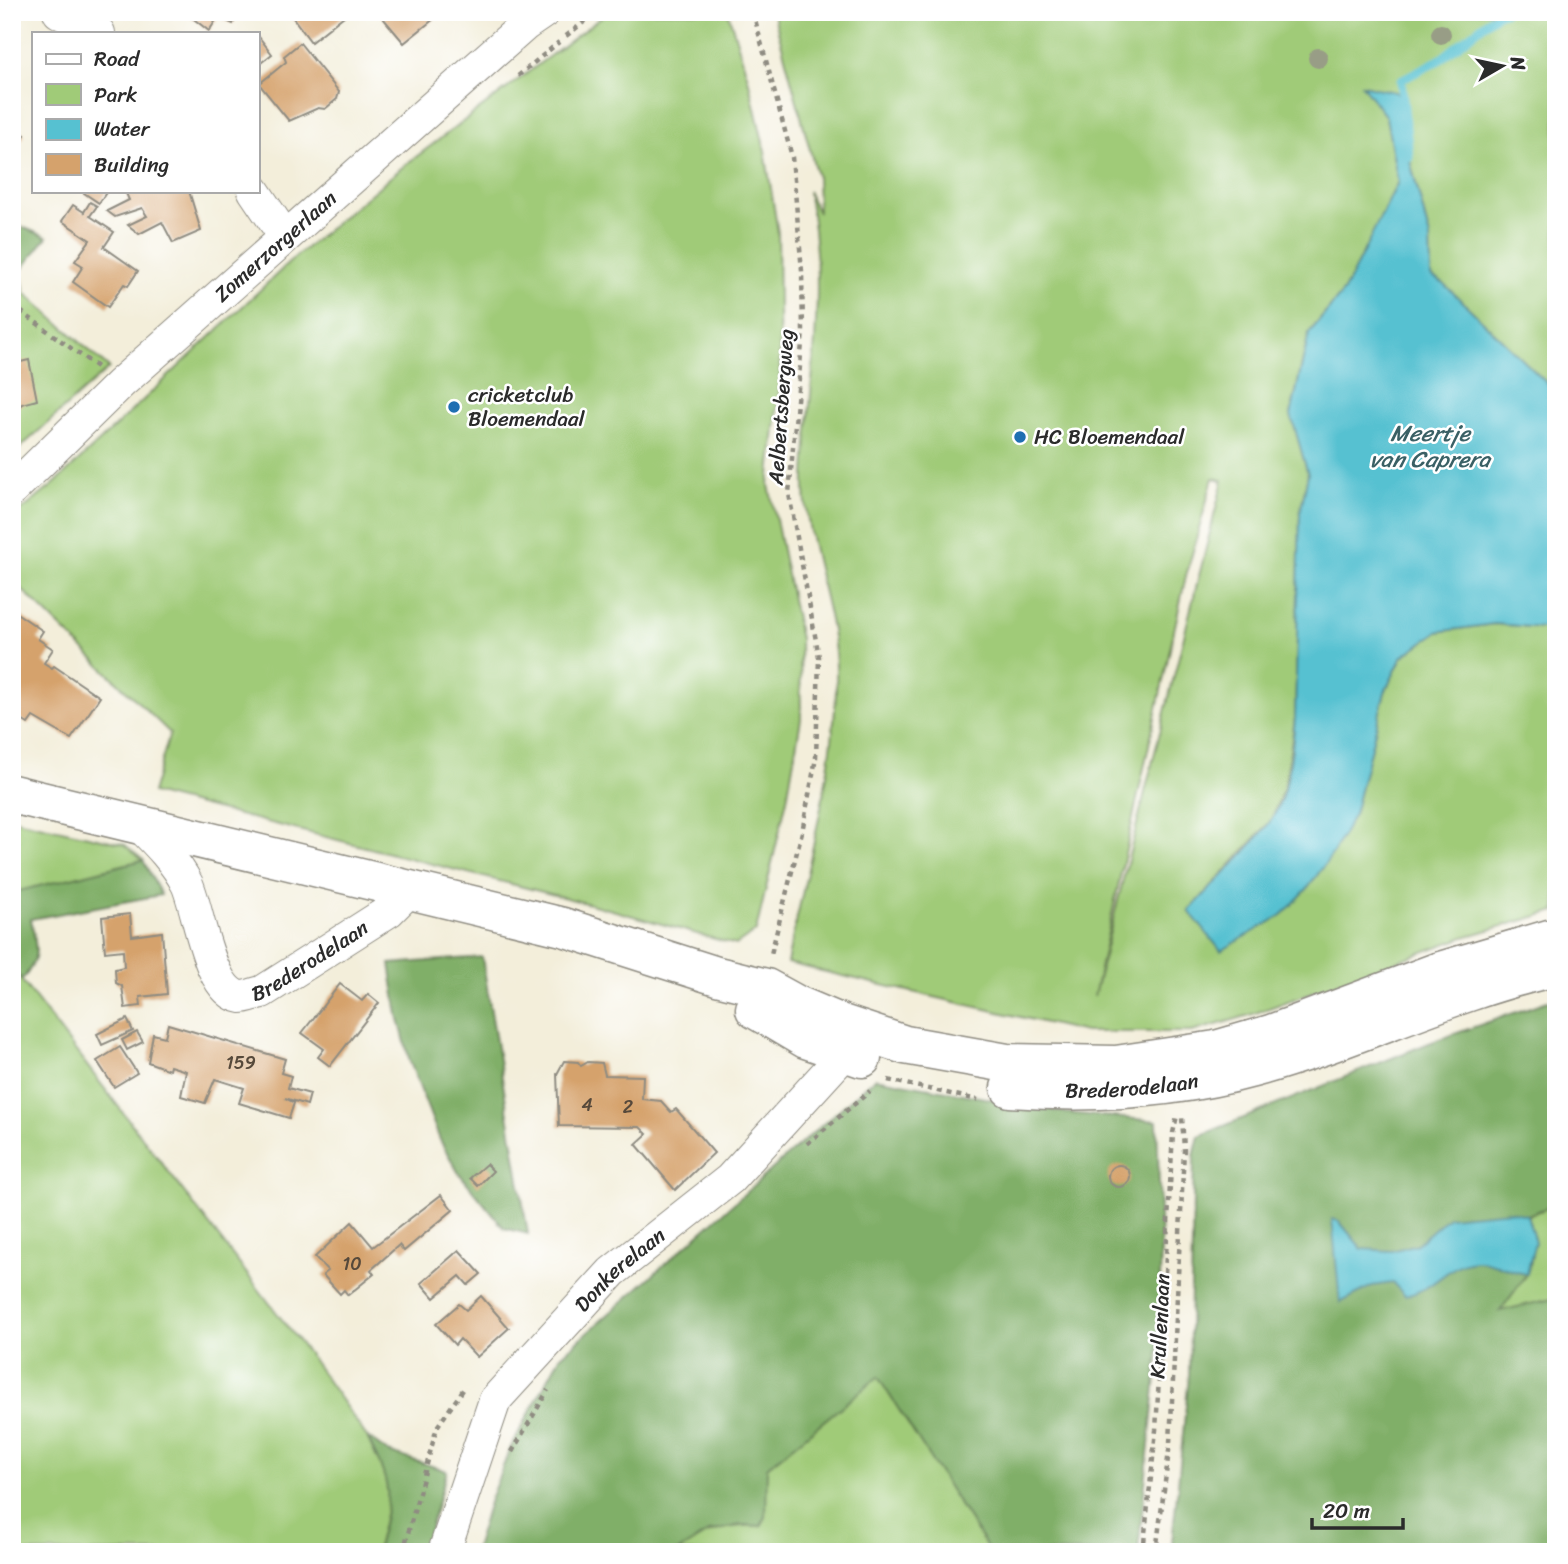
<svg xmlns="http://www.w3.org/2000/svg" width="1568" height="1564" font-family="Sriracha,sans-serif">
<rect width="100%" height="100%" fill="#fff"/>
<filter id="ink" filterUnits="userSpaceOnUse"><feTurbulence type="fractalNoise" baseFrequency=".0143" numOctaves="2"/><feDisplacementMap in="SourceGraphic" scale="14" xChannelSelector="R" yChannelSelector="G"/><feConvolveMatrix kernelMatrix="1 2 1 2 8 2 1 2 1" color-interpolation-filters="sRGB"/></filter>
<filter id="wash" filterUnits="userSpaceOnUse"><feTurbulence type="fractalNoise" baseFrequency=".00686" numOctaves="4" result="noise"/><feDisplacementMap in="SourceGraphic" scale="28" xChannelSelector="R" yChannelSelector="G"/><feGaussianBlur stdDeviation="1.57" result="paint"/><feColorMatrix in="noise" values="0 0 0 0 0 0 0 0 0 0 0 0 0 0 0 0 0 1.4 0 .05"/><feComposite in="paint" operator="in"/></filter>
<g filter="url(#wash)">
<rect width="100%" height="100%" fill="#f3eeda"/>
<g fill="#a0cb78" stroke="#667b52" stroke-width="2" fill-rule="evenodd">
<path d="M608,12h120l20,66 17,73 13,82 2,149 -11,103 31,154 1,80 -14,80 -31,132 -20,14 -142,-40 -442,-112 18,-60 -158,-153v-62l41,-33 241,-227 106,-89z"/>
<path d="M773,12h783v380l-112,-108 -13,-8 -1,-38 -21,-81 -9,-63 -37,-9 23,32 12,65 -54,109 -35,42 -18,81 17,60 -8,39 -5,205 -10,66 -14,37 -82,90 32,39 31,-18 102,-118 31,-122 17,-35 35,-25 57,-8 62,5v282l-92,26 -214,78 -58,17h-107l-298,-69c19,-93 52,-204 49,-298 -3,-62 -33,-126 -31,-188 4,-96 23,-191 3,-286l10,22 -1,-37zM1213,478l10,2 -129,516 92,-420z"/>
<path d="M12,236l13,57 84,75 -97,87z"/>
<path d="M12,819l112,25 19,16 -129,33z"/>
<path d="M12,968l298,388 57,81 19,39 3,22 -13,54h-364z"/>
<path d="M1556,1205v93l-57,14c28,-38 42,-49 28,-97z"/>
<path d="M878,1376l112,176h-313c23,-20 54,-28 84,-26l6,-59z"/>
</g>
<g fill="#80af68" stroke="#566d4a" stroke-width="2">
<path d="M12,223l35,14 -35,45z"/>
<path d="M143,860l18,35 -130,24c5,29 11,37 -9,61l-10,-12v-78l3,2z"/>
<path d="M482,957l46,277 -24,-6 -46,-56 -18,-32 -30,-78 -12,-47 -8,-51z"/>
<path d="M1556,998v207l-29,10c14,48 0,59 -27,96l56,-13v254h-385l18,-177 5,-219 5,-20 230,-93z"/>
<path d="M875,1078l192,35 90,8 4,124 -3,113 -20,194h-148l-112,-175 -111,90 -1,50 -5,9 -20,-1 -32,7 -32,20h-203l16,-53 20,-50 50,-92z"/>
<path d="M367,1437l21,15 59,19 -24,81h-47c15,-59 18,-60 -9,-115z"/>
</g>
<g fill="#56c1d1" stroke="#40767e" stroke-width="2">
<path d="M1362,85l38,8 9,64 21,81 1,38 13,8 112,108v237l-62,-5 -57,8 -35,25 -17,35 -31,122 -21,39 -25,35 -26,27 -61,36 -32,-40c26,-29 58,-57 80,-88 20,-28 23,-72 26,-105l5,-205 8,-39 -17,-59 18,-82 35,-42 54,-109 -12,-65z"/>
<path d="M1510,1211l17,4 8,27 -8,32c-16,-2 -33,-12 -48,-13 -30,-1 -41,28 -74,35l-12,-13 -21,3 -32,17 -8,-84 7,2 23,28 30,2 25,-7 31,-27z"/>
</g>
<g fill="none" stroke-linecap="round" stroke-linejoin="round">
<path stroke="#56c1d1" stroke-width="9" d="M1409,157l-8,-77 40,-21 57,-46 6,-1"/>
</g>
<g id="blocks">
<g fill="#d5a26c">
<path d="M185,12h53l-5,12 -15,-7 -9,14z"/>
<path d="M295,12h54l-38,30 -20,-27z"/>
<path d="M378,12h61l1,2 -36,29z"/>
<path d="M259,37l13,17 -15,12v-27z"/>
<path d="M300,43l39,49 -2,7 -12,10 -7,-1 -29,13 -30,-37 27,-22 -2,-6z"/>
<path d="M14,126l11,9 -13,17v-23z"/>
<path d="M85,191h22l-8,12 -15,-10z"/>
<path d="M125,191h64l12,40 -28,12 -11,-21 -23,12 -11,-9 19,-9 -5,-8 -27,9 -8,-6 22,-11z"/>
<path d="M90,202l7,4 -7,10 24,16 -10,15 34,24 -10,15 -4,-2 -16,23 -35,-25 10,-16 -8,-5 15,-21 -28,-19 11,-16 11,7z"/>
<path d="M29,360l8,40 -15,4 -10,8v-48z"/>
<path d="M12,610l31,21 -5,8 15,10 -9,14 8,5 2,-2 46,31 -29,42 -38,-22 -5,7 -16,-10z"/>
<path d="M130,914l2,22 30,-4 5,62 -27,3 1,9 -16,2 -3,-22 -6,-3 -1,-14 9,-2 -1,-17 -18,2 -3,-35z"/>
<path d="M340,984l22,17 6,-7 11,9 -49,63 -12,-9 6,-8 -22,-16z"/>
<path d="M127,1019l6,12 -31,14 -5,-11z"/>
<path d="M168,1024l117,35 -4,14 10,3 -3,12 22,6 -3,11 -22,-7 9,5 -5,15 -50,-15 5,-15 -29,-9 -10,24 -24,-7 5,-25 -16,-5 -1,4 -21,-8 5,-28 12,3z"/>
<path d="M137,1032l6,10 -16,8 -5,-10z"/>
<path d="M120,1047l17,26 -23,14 -17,-26z"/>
<path d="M564,1061l14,1 3,4 7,-4 14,1 3,12 38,1 -1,23 19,2 10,11 5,-3 38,44 -39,37 -39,-46 11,-10 -7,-7 -81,-1 -2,-52z"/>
<path d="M486,1164l7,7 -15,15 -8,-8z"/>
<circle cx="1119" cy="1176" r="11"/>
<path d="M441,1195l12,15 -49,41 -5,-6 -28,25 3,4 -26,21 -4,-5 -4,4 -17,-19 5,-4 -13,-14 37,-35 21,25z"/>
<path d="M459,1250l22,24 -13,11 -8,-9 -26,22 -13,-15z"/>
<path d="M481,1296l28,32 -32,29 -17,-18 -5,6 -19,-21 23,-20 7,6z"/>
</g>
</g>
</g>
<g filter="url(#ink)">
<use href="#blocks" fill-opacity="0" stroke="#8f8c82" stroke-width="2"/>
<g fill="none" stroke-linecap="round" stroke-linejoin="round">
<g stroke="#8f8c82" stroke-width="34">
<g id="minor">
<path d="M59,12l40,21"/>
<path d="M254,191l31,46"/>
<path id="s1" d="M12,490l108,-106 405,-359 19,-13"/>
<path id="s2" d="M135,821c19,19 40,39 52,63 12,26 21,108 54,113 6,0 15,-4 21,-5l127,-81 21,-21"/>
<path id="s3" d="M444,1552l51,-152 117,-128 118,-93 106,-116 20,-31"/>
</g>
</g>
<g stroke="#8f8c82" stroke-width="41">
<g id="tertiary">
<path d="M12,794l551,133 154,49 49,12 31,17 45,19 63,21 102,18 109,2 100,-15 55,-16 166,-62 119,-35"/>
<path d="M755,1009l51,30 56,19"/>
<path id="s4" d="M1010,1088c83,6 163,2 243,-20 102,-28 198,-78 303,-101"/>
</g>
</g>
<g stroke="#8f8c82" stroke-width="4.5" stroke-dasharray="5 5" stroke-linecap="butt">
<path d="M753,12l39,145 10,114 1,60 -14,163 30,163 -3,101 -14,74 -31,122"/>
<path d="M566,36l31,-24"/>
<path d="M518,76l41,-34"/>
<path d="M12,305l85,62"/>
<path d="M888,1080l90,20"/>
<path d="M807,1144l63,-53"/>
<path d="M512,1452l36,-62"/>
<path d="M403,1552l34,-125 28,-40"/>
<path d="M1143,1552l13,-122 17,-297 4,-17"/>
<path d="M1156,1552l14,-109 14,-293 -2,-34"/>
</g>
<use href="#minor" stroke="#fff" stroke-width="32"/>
<use href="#tertiary" stroke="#fff" stroke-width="38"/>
</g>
<g fill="#989d86">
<circle cx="1441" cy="34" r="10"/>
<circle cx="1318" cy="58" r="10"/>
</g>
</g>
<g fill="#1f6fb2" stroke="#fff" stroke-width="2.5">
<circle cx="454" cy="407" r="7"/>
<circle cx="1020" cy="437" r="7"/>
</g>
<g text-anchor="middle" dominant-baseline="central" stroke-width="5" stroke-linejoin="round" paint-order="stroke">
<g font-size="18" fill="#56493b">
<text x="241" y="1063">159</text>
<text x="587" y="1105">4</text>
<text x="628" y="1107">2</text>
<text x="352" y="1264">10</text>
</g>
<g font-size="21" fill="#2b2b2b" stroke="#fff">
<text stroke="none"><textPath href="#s1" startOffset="359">Zomerzorgerlaan</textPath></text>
<text transform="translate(781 407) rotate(-86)">Aelbertsbergweg</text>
<text stroke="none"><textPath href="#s2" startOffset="290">Brederodelaan</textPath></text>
<text stroke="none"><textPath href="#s4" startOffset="122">Brederodelaan</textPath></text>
<text stroke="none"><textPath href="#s3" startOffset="341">Donkerelaan</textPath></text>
<text transform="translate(1160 1326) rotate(-87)">Krullenlaan</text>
</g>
<g font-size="21" fill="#2b2b2b" stroke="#fff" text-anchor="start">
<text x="468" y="395">cricketclub<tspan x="468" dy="24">Bloemendaal</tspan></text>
<text x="1034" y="437">HC Bloemendaal</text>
</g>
<g font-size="23" font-style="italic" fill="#3a6065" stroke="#fff">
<text x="1430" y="433">Meertje<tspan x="1430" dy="26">van Caprera</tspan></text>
</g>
</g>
<rect width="1568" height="1564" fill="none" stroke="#fff" stroke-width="42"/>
<rect x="32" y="32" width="228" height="161" fill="#ffffff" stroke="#aaaaaa" stroke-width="2"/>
<rect x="46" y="54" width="35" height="10" fill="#ffffff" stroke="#aaaaaa" stroke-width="2"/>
<text x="94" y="66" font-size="21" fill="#2b2b2b">Road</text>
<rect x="46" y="84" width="35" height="21" fill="#a0cb78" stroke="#aaaaaa" stroke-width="2"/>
<text x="94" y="102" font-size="21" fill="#2b2b2b">Park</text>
<rect x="46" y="119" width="35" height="21" fill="#56c1d1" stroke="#aaaaaa" stroke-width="2"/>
<text x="94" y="136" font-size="21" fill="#2b2b2b">Water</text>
<rect x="46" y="154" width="35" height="21" fill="#d5a26c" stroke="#aaaaaa" stroke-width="2"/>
<text x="94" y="172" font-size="21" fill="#2b2b2b">Building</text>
<g transform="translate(1502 66) rotate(81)" stroke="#ffffff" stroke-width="5" paint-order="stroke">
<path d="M0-5L12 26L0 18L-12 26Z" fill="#2b2b2b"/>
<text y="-10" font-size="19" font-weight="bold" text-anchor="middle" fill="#2b2b2b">N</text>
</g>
<path d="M1312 1518v10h91v-10" fill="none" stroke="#2b2b2b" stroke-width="3.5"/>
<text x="1323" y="1518" font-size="21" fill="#2b2b2b" stroke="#ffffff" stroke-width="5" paint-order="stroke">20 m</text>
</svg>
